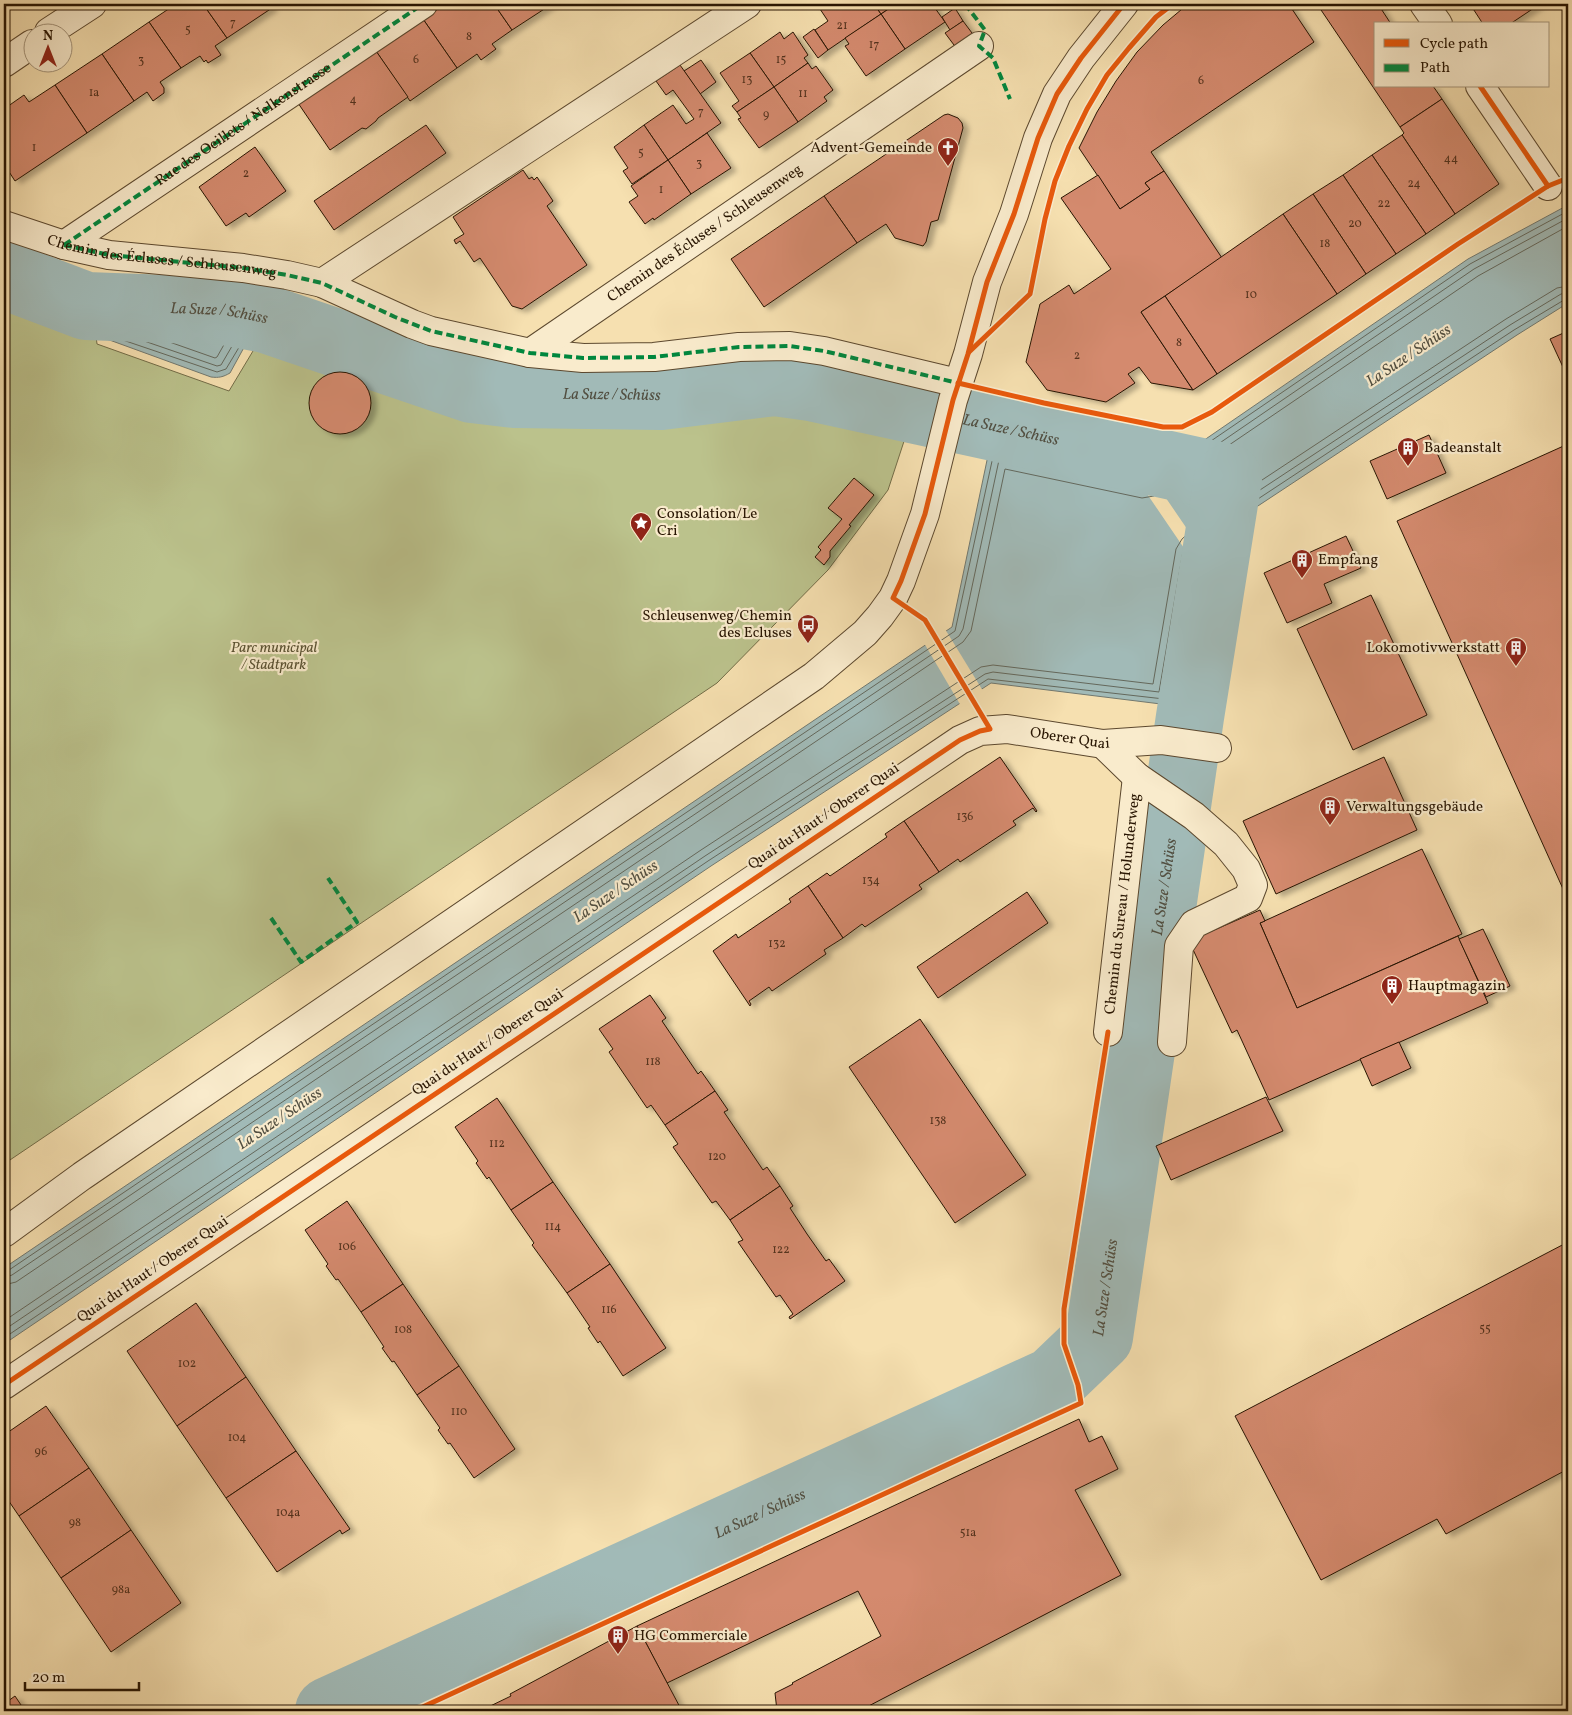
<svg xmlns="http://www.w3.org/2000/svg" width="1572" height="1715" font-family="Vollkorn,serif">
<defs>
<filter id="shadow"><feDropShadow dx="5.5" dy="3" stdDeviation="2.5" flood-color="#0004"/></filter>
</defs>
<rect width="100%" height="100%" fill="#f6e0b0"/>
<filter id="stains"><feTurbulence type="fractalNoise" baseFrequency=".004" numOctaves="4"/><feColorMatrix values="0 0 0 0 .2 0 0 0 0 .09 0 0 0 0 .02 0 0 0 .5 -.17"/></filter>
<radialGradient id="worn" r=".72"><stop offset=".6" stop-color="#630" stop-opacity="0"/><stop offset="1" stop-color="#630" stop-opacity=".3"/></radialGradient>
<path fill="#bbc28c" stroke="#726c47" d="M4,297l92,39 1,8 132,47 39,-65 201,77 283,2 158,18 -22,67 -60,80 -111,113 -713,481z"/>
<g fill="#a1bab7" stroke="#71786f">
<path d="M1568,205v98l-51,32 -297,196 -25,22 -26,152 -178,-22 -280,183 -707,478v-76l948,-641 38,-181 156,34 322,-221z"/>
<path d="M86,306l138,5 42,8 -13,12 -23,42c-7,4 -11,5 -19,4l-107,-39 -4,-8 -16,-5z"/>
</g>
<g fill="#f6e0b0">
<path d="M1158,468l-3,14 41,60 12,2 -11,11 -9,-1 -47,-69 2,-9 2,1z"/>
<path d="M945,629l38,62 -22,15 -37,-63z"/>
</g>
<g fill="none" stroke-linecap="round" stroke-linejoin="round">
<g stroke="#64685c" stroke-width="1">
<path d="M93,311l130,5 28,6 2,2 -27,45 -9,3 -109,-37 -5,-9 -13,-5v-8z"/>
<path d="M110,318l113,4 17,4 2,3 -21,36 -4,1 -105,-36 -5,-9z"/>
<path d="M142,327l80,3 7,1 1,3 -13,23 -2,1 -74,-26 -1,-3z"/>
<path d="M4,1271l5,-1 946,-639 39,-179 150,32h4l322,-220 98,-53"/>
<path d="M4,1278l8,-3 947,-639 4,-7 36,-169 144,30h8l323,-221 94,-51"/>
<path d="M4,1285l12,-3 947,-640 8,-11 34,-162 137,29 12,-2 324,-220 90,-50"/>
<path d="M4,1321l697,-471 280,-183 12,-2 160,19 23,-135 6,-10 27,-24 297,-196 51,-31 11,-2"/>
<path d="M4,1330l701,-474 280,-182 8,-2 166,20 24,-141 4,-7 26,-23 297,-196 51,-31 7,-1"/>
<path d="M4,1338l704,-477 280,-182 176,20 26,-147 27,-26 297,-196 50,-30 4,-1"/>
</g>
<g stroke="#a1bab7" stroke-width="68">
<path id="s1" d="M4,275l82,31 138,5 42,8 206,70 43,5 146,2 114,-14 36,5 417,91"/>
<path id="s2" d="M329,1711l724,-330 46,-44 91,-620 38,-239"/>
</g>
</g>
<g fill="#d48a6e" stroke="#281502" filter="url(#shadow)">
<path d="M176,4h27l24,34 -12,8 6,9 -13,8 -2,-3 -2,2 -4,-6 -19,12 -32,-46z"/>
<path d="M203,4h67l2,4 -45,30z"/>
<path d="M445,4h49l18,26 -20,14 4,5 -15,11 -4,-6 -20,14 -34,-49z"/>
<path d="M494,4h58l-40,26z"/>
<path d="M821,4h53l7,10 -53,36 -13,-20 13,-9 -10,-15z"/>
<path d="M874,4h22l-15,10z"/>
<path d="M896,4h36l13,18 -40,27 -24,-35z"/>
<path d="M1188,4h105l-3,2 24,36 -163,110 13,19 -19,12 5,6 -30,20 -41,-61 18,-36 19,-31 21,-29 26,-27z"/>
<path d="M1317,4h61l13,20h-15v62h57l9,13 -42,28z"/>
<path d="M1470,4h70l-30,20h-27z"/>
<path d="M955,8l8,13 -13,9 -8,-13z"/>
<path d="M881,14l24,35 -39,27 -21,-30 4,-2 -4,-6z"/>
<path d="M423,19l34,49 -47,33 -34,-50z"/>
<path d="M963,21l12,16 -18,12 -12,-16z"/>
<path d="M149,22l32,46 -21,14 4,6v5l-11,8 -6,-9 -13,9 -32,-47z"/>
<path d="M814,29l14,21 -10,8 -15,-21z"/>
<path d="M780,32l4,7 9,-7 15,23 -4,3 4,5 -34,24 -24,-34z"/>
<path d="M376,51l32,46 -30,21 -2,3 -10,8 -4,-1 -32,22 -32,-47z"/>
<path d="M750,53l24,34 -37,25 -5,-6 7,-5 -19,-28z"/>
<path d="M102,54l32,47 -47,32 -32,-48z"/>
<path d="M701,60l15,22 -16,12 -16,-23z"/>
<path d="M808,63l4,6 4,-3 17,24 -9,7 3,4 -29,21 -24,-35z"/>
<path d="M680,65l41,58 -53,37 -24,-35 29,-20 13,19 8,-5 -21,-29 -7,5 -10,-14z"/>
<path d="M55,85l32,48 -72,48 -11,-17v-55l20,-14 5,7z"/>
<path d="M774,87l24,35 -39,26 -21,-29 3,-1 -4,-6z"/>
<path d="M1442,99l57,85 -44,30 -53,-79 2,-2 -4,-6z"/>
<path d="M948,114l10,4 4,5 1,5 -25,92 -7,2 -5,20 -3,4 -28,-8 -9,-14 -29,19 -33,-47 120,-81z"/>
<path d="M426,125l20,28 -112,77 -20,-29z"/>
<path d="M644,125l24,35 -36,24 -9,-13 5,-3 -14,-21z"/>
<path d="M707,133l24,35 -40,26 -23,-34z"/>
<path d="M1402,135l53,79 -29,20 -54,-79z"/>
<path d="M255,147l31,44 -37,26 -3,-4 -20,13 -27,-39z"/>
<path d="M1372,155l54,79 -30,20 -53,-79z"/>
<path d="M668,160l23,34 -37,26 -1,-2 -8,6 -16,-22 9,-6 -7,-10z"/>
<path d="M523,170l6,9 3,-2 2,3 3,-3 16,24 -6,5 40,59 -65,44 -10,-3 -32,-48 -6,4 -14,-21 -4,3 -2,-4 10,-6 -11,-17z"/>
<path d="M1164,171l58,87 -81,54 52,78 -42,-7 -12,-16 -11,7 7,9 -29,19 -59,-12 -21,-28 14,-58 29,-19 5,9 37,-25 -50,-71 37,-23 22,34 30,-20 -5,-6z"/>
<path d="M1343,175l53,79 -30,20 -53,-80z"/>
<path d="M1313,194l53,80 -29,20 -54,-80z"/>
<path d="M824,196l33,47 -93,64 -33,-48z"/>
<path d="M1283,214l54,80 -120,80 -52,-78z"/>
<path d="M1165,296l52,78 -24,16 -52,-78z"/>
<path d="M1568,331v47l-18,-39z"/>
<circle cx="340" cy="403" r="31"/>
<path d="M1429,435l17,38 -59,26 -17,-38z"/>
<path d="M1568,444v456l-171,-379z"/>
<path d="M854,478l20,17 -25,30 2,1 -21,25v6l-6,8 -9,-8 6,-7 -3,-3 24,-28 -14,-11z"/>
<path d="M1346,536l15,32 -37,16 8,19 -45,20 -23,-50z"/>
<path d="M1371,595l56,120 -74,35 -56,-121z"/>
<path d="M1000,757l37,54 -1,1 -3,-4 -20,13 3,4 -56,37 -2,-3 -19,13 -35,-51z"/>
<path d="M1384,757l33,73 -141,64 -33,-73z"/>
<path d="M904,821l35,51 -20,13 3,4 -57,38 -3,-3 -19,14 -35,-52 19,-13 3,3 57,-39 -2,-3z"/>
<path d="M1422,849l40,85 -165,74 -37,-85z"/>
<path d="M808,886l35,52 -19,12 2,4 -54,37 -3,-4 -20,14 2,3 -1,2 -37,-55 23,-17 2,4 53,-36 -2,-3z"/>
<path d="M1027,892l21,31 -110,75 -21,-31z"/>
<path d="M1260,910l5,11 -5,2 37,85 161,-72 30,67 -219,97 -32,-70 -5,3 -43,-92z"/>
<path d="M1483,929l27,57 -24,11 -27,-58z"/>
<path d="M650,995l16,23 -4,3 36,53 3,-3 14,20 -50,34 -14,-20 -4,3 -38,-56 4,-3 -14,-20z"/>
<path d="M920,1019l106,156 -71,48 -106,-156z"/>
<path d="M1399,1042l12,26 -39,18 -12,-27z"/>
<path d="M715,1091l13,19 -4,2 39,58 4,-3 13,19 -50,34 -14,-19 -4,2 -39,-56 5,-3 -13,-19z"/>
<path d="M1266,1097l17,34 -112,49 -15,-34z"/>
<path d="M497,1098l56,84 -42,28 -22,-33 -2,2 -11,-16 2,-2 -23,-34z"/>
<path d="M553,1182l57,82 -43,29 -35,-48 2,-2 -23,-33z"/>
<path d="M780,1186l13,20 -3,2 17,26 19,27 3,-2 16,22 -55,38 -1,-2 4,-3 -13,-19 -4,2 -38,-55 5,-2 -13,-20z"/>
<path d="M347,1201l56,83 -42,28 -23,-33 -2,1 -10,-14 2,-2 -23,-34z"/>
<path d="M1568,1242v227l-122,65 -9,-15 -116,61 -86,-164z"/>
<path d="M610,1264l56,84 -43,28 -23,-35 -2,2 -10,-15 2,-1 -23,-34z"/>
<path d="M403,1284l56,82 -42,29 -23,-34 -2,1 -10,-14 2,-1 -23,-35z"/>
<path d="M196,1303l50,74 -69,49 -50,-75z"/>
<path d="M459,1366l56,83 -41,29 -24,-35 -2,1 -10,-14 2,-2 -23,-33z"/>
<path d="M246,1377l50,74 -70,47 -49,-72z"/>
<path d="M46,1406l43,62 -70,48 -15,-22v-59z"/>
<path d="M1079,1419l10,23 13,-6 16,33 -43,21 46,85 -262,136h-82l-2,-18 18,-9 -1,-1 89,-47 -23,-45 -191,92 -30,-57z"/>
<path d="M296,1451l54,78 -8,5 -2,-4 -63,42 -51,-74z"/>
<path d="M89,1468l42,62 -70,48 -42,-62z"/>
<path d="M131,1530l50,73 -70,49 -50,-74z"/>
<path d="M637,1626l45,85h-202l31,-15 -1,-2z"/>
<path d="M15,1696l10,15h-21v-7z"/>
</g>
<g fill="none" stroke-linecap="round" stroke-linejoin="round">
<g stroke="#5c482e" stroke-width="30">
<g id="minor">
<path d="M1424,4l14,20"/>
<path d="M49,32l43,-28"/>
<path d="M4,63l28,-19"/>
<path d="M1480,86l68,100"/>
<path id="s3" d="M4,225l60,20 45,10 134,13 44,7 35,8 90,41 19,7 99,22 53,5 71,-1 85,-10 51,-1 34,5 134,32"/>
<path d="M64,245l359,-241"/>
<path d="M322,283l425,-279"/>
<path id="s4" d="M530,353l449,-307"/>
<path d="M1103,744l34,33 57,39 32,28 20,25 7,16 -5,13 -54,26 -15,22 -7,96"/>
<path id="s5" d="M1108,1032l29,-255"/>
<path d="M4,1233l78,-57 732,-500 51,-43 15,-17 13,-18 8,-17 24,-67 28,-114 15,-46 19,-72 27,-68 24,-76 19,-44 24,-36 43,-54"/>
<path id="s6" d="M4,1385l956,-645 20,-9 27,-2 96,15 58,-4 56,8"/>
</g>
</g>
<use href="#minor" stroke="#f9ebcc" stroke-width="28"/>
<g stroke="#00873e" stroke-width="4" stroke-dasharray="8 4" stroke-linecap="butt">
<path d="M965,4l20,26 -6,16 14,12 17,41"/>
<path d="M4,238l4,-11"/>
<path d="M64,245l45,10 134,13 44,7 35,8 73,34 36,14 99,22 53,5 71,-1 85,-10 51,-1 34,5 134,32"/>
<path id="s7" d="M64,245l359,-241"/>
<path d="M271,918l30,44 56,-40 -29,-44"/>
</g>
<g stroke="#f9ebcc" stroke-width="8">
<g id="cycleway">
<path d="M1480,86l68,100"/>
<path d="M969,352l61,-58 15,-75 10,-38 14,-35 18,-37 20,-34 22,-27 27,-31 17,-13"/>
<path d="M958,383l86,20 119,24h19l30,-15 246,-168 90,-58 20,-8"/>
<path d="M4,1385l956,-645 20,-9 10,-2 -65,-109 -32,-22 8,-17 24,-67 28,-114 15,-46 19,-72 27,-68 24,-76 19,-44 24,-36 43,-54"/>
<path d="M414,1711l667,-308 -3,-18 -14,-41v-35l44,-277"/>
</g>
</g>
<use href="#cycleway" stroke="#e8590c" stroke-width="5"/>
</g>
<defs>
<g id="church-pin" transform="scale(1.125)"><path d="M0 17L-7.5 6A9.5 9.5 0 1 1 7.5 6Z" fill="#8f2418" stroke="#f9ebcc"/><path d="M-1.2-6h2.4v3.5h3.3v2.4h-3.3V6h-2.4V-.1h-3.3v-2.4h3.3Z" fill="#fff"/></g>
<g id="building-pin" transform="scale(1.125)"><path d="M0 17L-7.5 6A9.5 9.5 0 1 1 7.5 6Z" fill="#8f2418" stroke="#f9ebcc"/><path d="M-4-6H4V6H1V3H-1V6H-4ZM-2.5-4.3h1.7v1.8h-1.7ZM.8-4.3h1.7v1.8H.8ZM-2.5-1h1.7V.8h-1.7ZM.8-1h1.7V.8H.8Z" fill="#fff"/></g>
<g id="sight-pin" transform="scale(1.125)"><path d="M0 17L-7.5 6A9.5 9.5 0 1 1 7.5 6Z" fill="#8f2418" stroke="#f9ebcc"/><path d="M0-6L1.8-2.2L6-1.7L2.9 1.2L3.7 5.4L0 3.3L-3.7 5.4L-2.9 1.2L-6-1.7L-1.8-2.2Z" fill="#fff"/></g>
<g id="bus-pin" transform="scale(1.125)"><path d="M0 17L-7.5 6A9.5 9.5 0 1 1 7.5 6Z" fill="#8f2418" stroke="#f9ebcc"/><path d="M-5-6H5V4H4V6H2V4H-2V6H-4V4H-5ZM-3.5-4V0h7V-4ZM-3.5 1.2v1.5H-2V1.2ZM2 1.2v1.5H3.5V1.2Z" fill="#fff"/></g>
</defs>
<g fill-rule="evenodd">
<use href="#church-pin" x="948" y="148"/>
<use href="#building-pin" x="1408" y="448"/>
<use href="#sight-pin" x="641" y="523"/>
<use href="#building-pin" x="1302" y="560"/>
<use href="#bus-pin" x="808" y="625"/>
<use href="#building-pin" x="1516" y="648"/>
<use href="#building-pin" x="1330" y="807"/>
<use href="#building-pin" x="1392" y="986"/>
<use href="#building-pin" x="618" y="1636"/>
</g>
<g text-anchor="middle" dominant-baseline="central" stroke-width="4.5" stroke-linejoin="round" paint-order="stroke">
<g font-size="12" fill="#53321d">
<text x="233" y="23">7</text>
<text x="842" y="26">21</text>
<text x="188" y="30">5</text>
<text x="469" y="37">8</text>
<text x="874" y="45">17</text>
<text x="416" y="60">6</text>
<text x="781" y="60">15</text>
<text x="141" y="61">3</text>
<text x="747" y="80">13</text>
<text x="1201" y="81">6</text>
<text x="94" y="93">1a</text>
<text x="803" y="94">11</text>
<text x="353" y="100">4</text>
<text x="701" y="112">7</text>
<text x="766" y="115">9</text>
<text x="34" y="148">1</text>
<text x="641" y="153">5</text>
<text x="1451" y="159">44</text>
<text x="699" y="164">3</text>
<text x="246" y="174">2</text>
<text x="1414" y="184">24</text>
<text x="661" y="190">1</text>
<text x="1384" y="204">22</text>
<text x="1355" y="224">20</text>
<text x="1325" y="244">18</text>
<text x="1251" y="295">10</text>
<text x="1179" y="343">8</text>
<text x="1077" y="356">2</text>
<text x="965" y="817">136</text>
<text x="871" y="881">134</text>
<text x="777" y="944">132</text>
<text x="653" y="1062">118</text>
<text x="938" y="1121">138</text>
<text x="497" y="1144">112</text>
<text x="717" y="1157">120</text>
<text x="553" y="1227">114</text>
<text x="347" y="1247">106</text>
<text x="781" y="1250">122</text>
<text x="609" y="1310">116</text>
<text x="1485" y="1329">55</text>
<text x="403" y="1330">108</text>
<text x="187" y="1364">102</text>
<text x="459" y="1412">110</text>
<text x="237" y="1438">104</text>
<text x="41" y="1452">96</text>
<text x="288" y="1513">104a</text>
<text x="75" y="1523">98</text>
<text x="968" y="1533">51a</text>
<text x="121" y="1590">98a</text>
</g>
<g font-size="15" fill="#281502" stroke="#f9ebcc">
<text stroke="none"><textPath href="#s7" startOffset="216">Rue des Oeillets / Nelkenstrasse</textPath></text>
<text stroke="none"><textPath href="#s4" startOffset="212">Chemin des Écluses / Schleusenweg</textPath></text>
<text stroke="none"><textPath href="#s3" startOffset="162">Chemin des Écluses / Schleusenweg</textPath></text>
<text stroke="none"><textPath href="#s6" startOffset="1266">Oberer Quai</textPath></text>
<text transform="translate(824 817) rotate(-34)">Quai du Haut / Oberer Quai</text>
<text stroke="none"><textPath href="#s5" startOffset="129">Chemin du Sureau / Holunderweg</textPath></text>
<text transform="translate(488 1043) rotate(-34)">Quai du Haut / Oberer Quai</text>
<text transform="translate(153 1270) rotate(-34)">Quai du Haut / Oberer Quai</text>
</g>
<g font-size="15" fill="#281502" stroke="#f9ebcc" text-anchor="start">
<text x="932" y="148" text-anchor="end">Advent-Gemeinde</text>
<text x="1424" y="448">Badeanstalt</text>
<text x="657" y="514">Consolation/Le<tspan x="657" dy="17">Cri</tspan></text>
<text x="1318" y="560">Empfang</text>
<text x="792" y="616" text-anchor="end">Schleusenweg/Chemin<tspan x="792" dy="17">des Ecluses</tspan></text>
<text x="1500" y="648" text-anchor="end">Lokomotivwerkstatt</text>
<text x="1346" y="807">Verwaltungsgebäude</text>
<text x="1408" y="986">Hauptmagazin</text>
<text x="634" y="1636">HG Commerciale</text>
</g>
<g font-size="15" font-style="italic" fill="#5b5232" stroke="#f9ebcc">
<text x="274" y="648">Parc municipal<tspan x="274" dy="17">/ Stadtpark</tspan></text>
</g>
<g font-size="16" font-style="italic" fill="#524f41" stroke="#f9ebcc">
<text stroke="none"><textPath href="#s1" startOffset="221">La Suze / Schüss</textPath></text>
<text transform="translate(1409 356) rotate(-34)">La Suze / Schüss</text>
<text stroke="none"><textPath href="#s1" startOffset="626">La Suze / Schüss</textPath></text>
<text stroke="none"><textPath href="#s1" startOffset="1031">La Suze / Schüss</textPath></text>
<text stroke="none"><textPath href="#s2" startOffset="1314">La Suze / Schüss</textPath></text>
<text transform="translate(616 892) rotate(-34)">La Suze / Schüss</text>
<text transform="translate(280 1119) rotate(-34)">La Suze / Schüss</text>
<text stroke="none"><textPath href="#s2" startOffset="909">La Suze / Schüss</textPath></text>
<text stroke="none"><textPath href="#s2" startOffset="474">La Suze / Schüss</textPath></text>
</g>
</g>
<rect width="1572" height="1715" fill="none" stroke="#f6e0b0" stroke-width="20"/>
<rect x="5" y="5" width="1562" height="1705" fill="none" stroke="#281502" stroke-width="2.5"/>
<rect x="10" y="10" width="1552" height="1695" fill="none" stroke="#281502"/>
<rect x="1374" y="22" width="175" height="65" fill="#f9ebcc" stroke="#a5957b"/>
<rect x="1384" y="39" width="25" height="8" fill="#e8590c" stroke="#a5957b"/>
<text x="1420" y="48" font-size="15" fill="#281502">Cycle path</text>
<rect x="1384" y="64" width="25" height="8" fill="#00873e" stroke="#a5957b"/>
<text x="1420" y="72" font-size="15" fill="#281502">Path</text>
<g transform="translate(48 48)"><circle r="24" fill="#f9ebcc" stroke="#a5957b"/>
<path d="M0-4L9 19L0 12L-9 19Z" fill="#8f2418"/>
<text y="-8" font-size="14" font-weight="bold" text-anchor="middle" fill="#281502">N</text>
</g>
<path d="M25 1682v8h114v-8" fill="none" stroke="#281502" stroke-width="2.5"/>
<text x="32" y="1682" font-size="15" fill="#281502" stroke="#f9ebcc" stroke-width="4" paint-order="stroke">20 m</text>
<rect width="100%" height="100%" filter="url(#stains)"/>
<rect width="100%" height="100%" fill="url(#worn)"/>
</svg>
